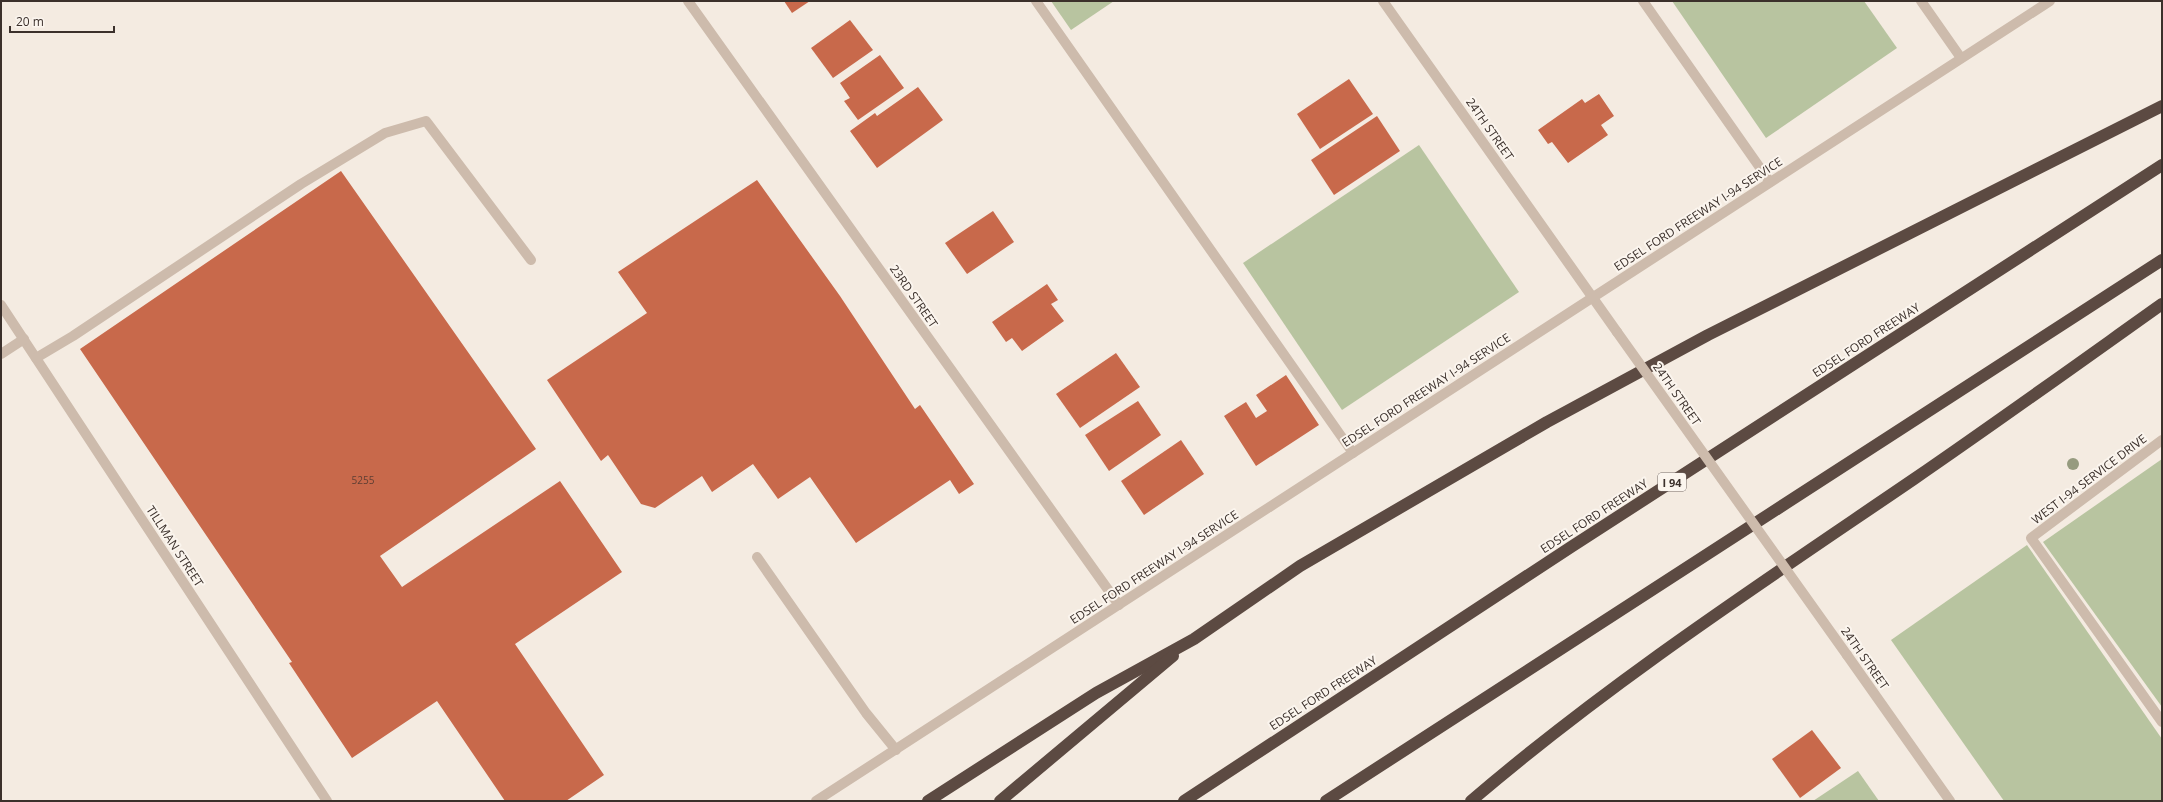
<svg xmlns="http://www.w3.org/2000/svg" width="2163" height="802" font-family="'Open Sans',sans-serif">
<rect width="100%" height="100%" fill="#f4ebe1"/>
<g fill="#b8c4a0">
<path d="M1051,1h63l-43,29z"/>
<path d="M1672,1h192l33,47 -131,90z"/>
<path d="M1419,145l100,147 -177,118 -99,-147z"/>
<path d="M2162,459v248l-119,-165z"/>
<path d="M2027,545l135,194v62h-158l-113,-161z"/>
<path d="M1858,771l21,30h-66z"/>
</g>
<g fill="#c8694b">
<path d="M784,1h26l-18,12z"/>
<path d="M850,20l23,30 -40,28 -22,-30z"/>
<path d="M880,55l24,33 -46,32 -14,-19 6,-3 -10,-15z"/>
<path d="M1349,79l24,35 -53,35 -23,-35z"/>
<path d="M918,87l25,33 -66,48 -27,-37 25,-18 2,3z"/>
<path d="M1599,94l15,22 -13,9 7,10 -40,28 -16,-21 -4,2 -10,-14 44,-31 3,4z"/>
<path d="M1377,116l23,35 -66,44 -23,-35z"/>
<path d="M341,171l195,278 -156,107 22,31 158,-106 62,91 -107,72 89,131 -38,26h-61l-68,-100 -85,57 -63,-95 3,-1 -212,-313z"/>
<path d="M757,180l83,116 75,113 5,-4 54,79 -15,10 -9,-14 -94,63 -46,-66 -32,22 -25,-35 -41,28 -10,-16 -47,32 -14,-4 -33,-49 -7,6 -54,-81 100,-67 -29,-41z"/>
<path d="M993,211l21,31 -47,32 -22,-31z"/>
<path d="M1047,284l11,16 -7,4 13,17 -42,30 -10,-13 -6,4 -14,-20z"/>
<path d="M1116,353l24,34 -60,41 -24,-34z"/>
<path d="M1286,375l33,50 -63,41 -32,-50 22,-14 10,16 11,-7 -11,-16z"/>
<path d="M1138,401l23,34 -52,36 -24,-36z"/>
<path d="M1181,440l23,34 -60,41 -23,-34z"/>
<path d="M1812,730l29,38 -41,30 -28,-39z"/>
</g>
<g fill="none" stroke-linecap="round" stroke-linejoin="round">
<g stroke="#cdbbac" stroke-width="10">
<path d="M688,1l431,604"/>
<path d="M1036,1l317,452"/>
<path d="M1383,1l234,331"/>
<path d="M1643,1l127,181"/>
<path d="M1921,1l40,57"/>
<path d="M1,305l326,496"/>
<path d="M1,354l23,-15"/>
<path d="M36,358l37,-22 228,-152 84,-51 41,-12 105,139"/>
<path d="M2162,440l-131,98 131,184"/>
<path d="M757,557l109,156 30,37"/>
<path d="M1847,655l103,146"/>
<path d="M816,801l1234,-800"/>
</g>
<g stroke="#5c4a42" stroke-width="12">
<path d="M928,801l168,-108 98,-54 106,-73 247,-144 161,-87 454,-229"/>
<path d="M1000,801l173,-145"/>
<path d="M1184,801l387,-254 591,-382"/>
<path d="M1326,801l836,-541"/>
<path d="M1471,801c139,-119 292,-219 443,-322 83,-57 165,-116 248,-175"/>
</g>
<path stroke="#cdbbac" stroke-width="10" d="M1617,332l230,323"/>
</g>
<circle fill="#969b7f" cx="2073" cy="464" r="6"/>
<g text-anchor="middle" dominant-baseline="central" stroke-width="4" stroke-linejoin="round" paint-order="stroke">
<g font-size="10" fill="#5e3e33">
<text x="363" y="480">5255</text>
</g>
<rect fill="#fbf5ee" stroke="#756b66" stroke-width="1" x="1658" y="473" width="28" height="18" rx="3"/>
<g font-size="11" font-weight="bold" fill="#3b302b">
<text x="1672" y="482">I 94</text>
</g>
<g font-size="12" fill="#3b302b" stroke="#fbf5ee">
<text transform="translate(1490 129) rotate(55)">24TH STREET</text>
<text transform="translate(1698 214) rotate(-33)">EDSEL FORD FREEWAY I-94 SERVICE</text>
<text transform="translate(914 296) rotate(55)">23RD STREET</text>
<text transform="translate(1866 340) rotate(-33)">EDSEL FORD FREEWAY</text>
<text transform="translate(1426 390) rotate(-33)">EDSEL FORD FREEWAY I-94 SERVICE</text>
<text transform="translate(1677 394) rotate(55)">24TH STREET</text>
<text transform="translate(2089 479) rotate(-37)">WEST I-94 SERVICE DRIVE</text>
<text transform="translate(1594 516) rotate(-33)">EDSEL FORD FREEWAY</text>
<text transform="translate(175 546) rotate(57)">TILLMAN STREET</text>
<text transform="translate(1154 567) rotate(-33)">EDSEL FORD FREEWAY I-94 SERVICE</text>
<text transform="translate(1865 658) rotate(55)">24TH STREET</text>
<text transform="translate(1323 693) rotate(-33)">EDSEL FORD FREEWAY</text>
</g>
</g>
<rect width="2163" height="802" fill="none" stroke="#3b302b" stroke-width="4"/>
<path d="M10 26v6h104v-6" fill="none" stroke="#3b302b" stroke-width="2"/>
<text x="16" y="26" font-size="12" fill="#3b302b" stroke="#fbf5ee" stroke-width="3" paint-order="stroke">20 m</text>
</svg>
